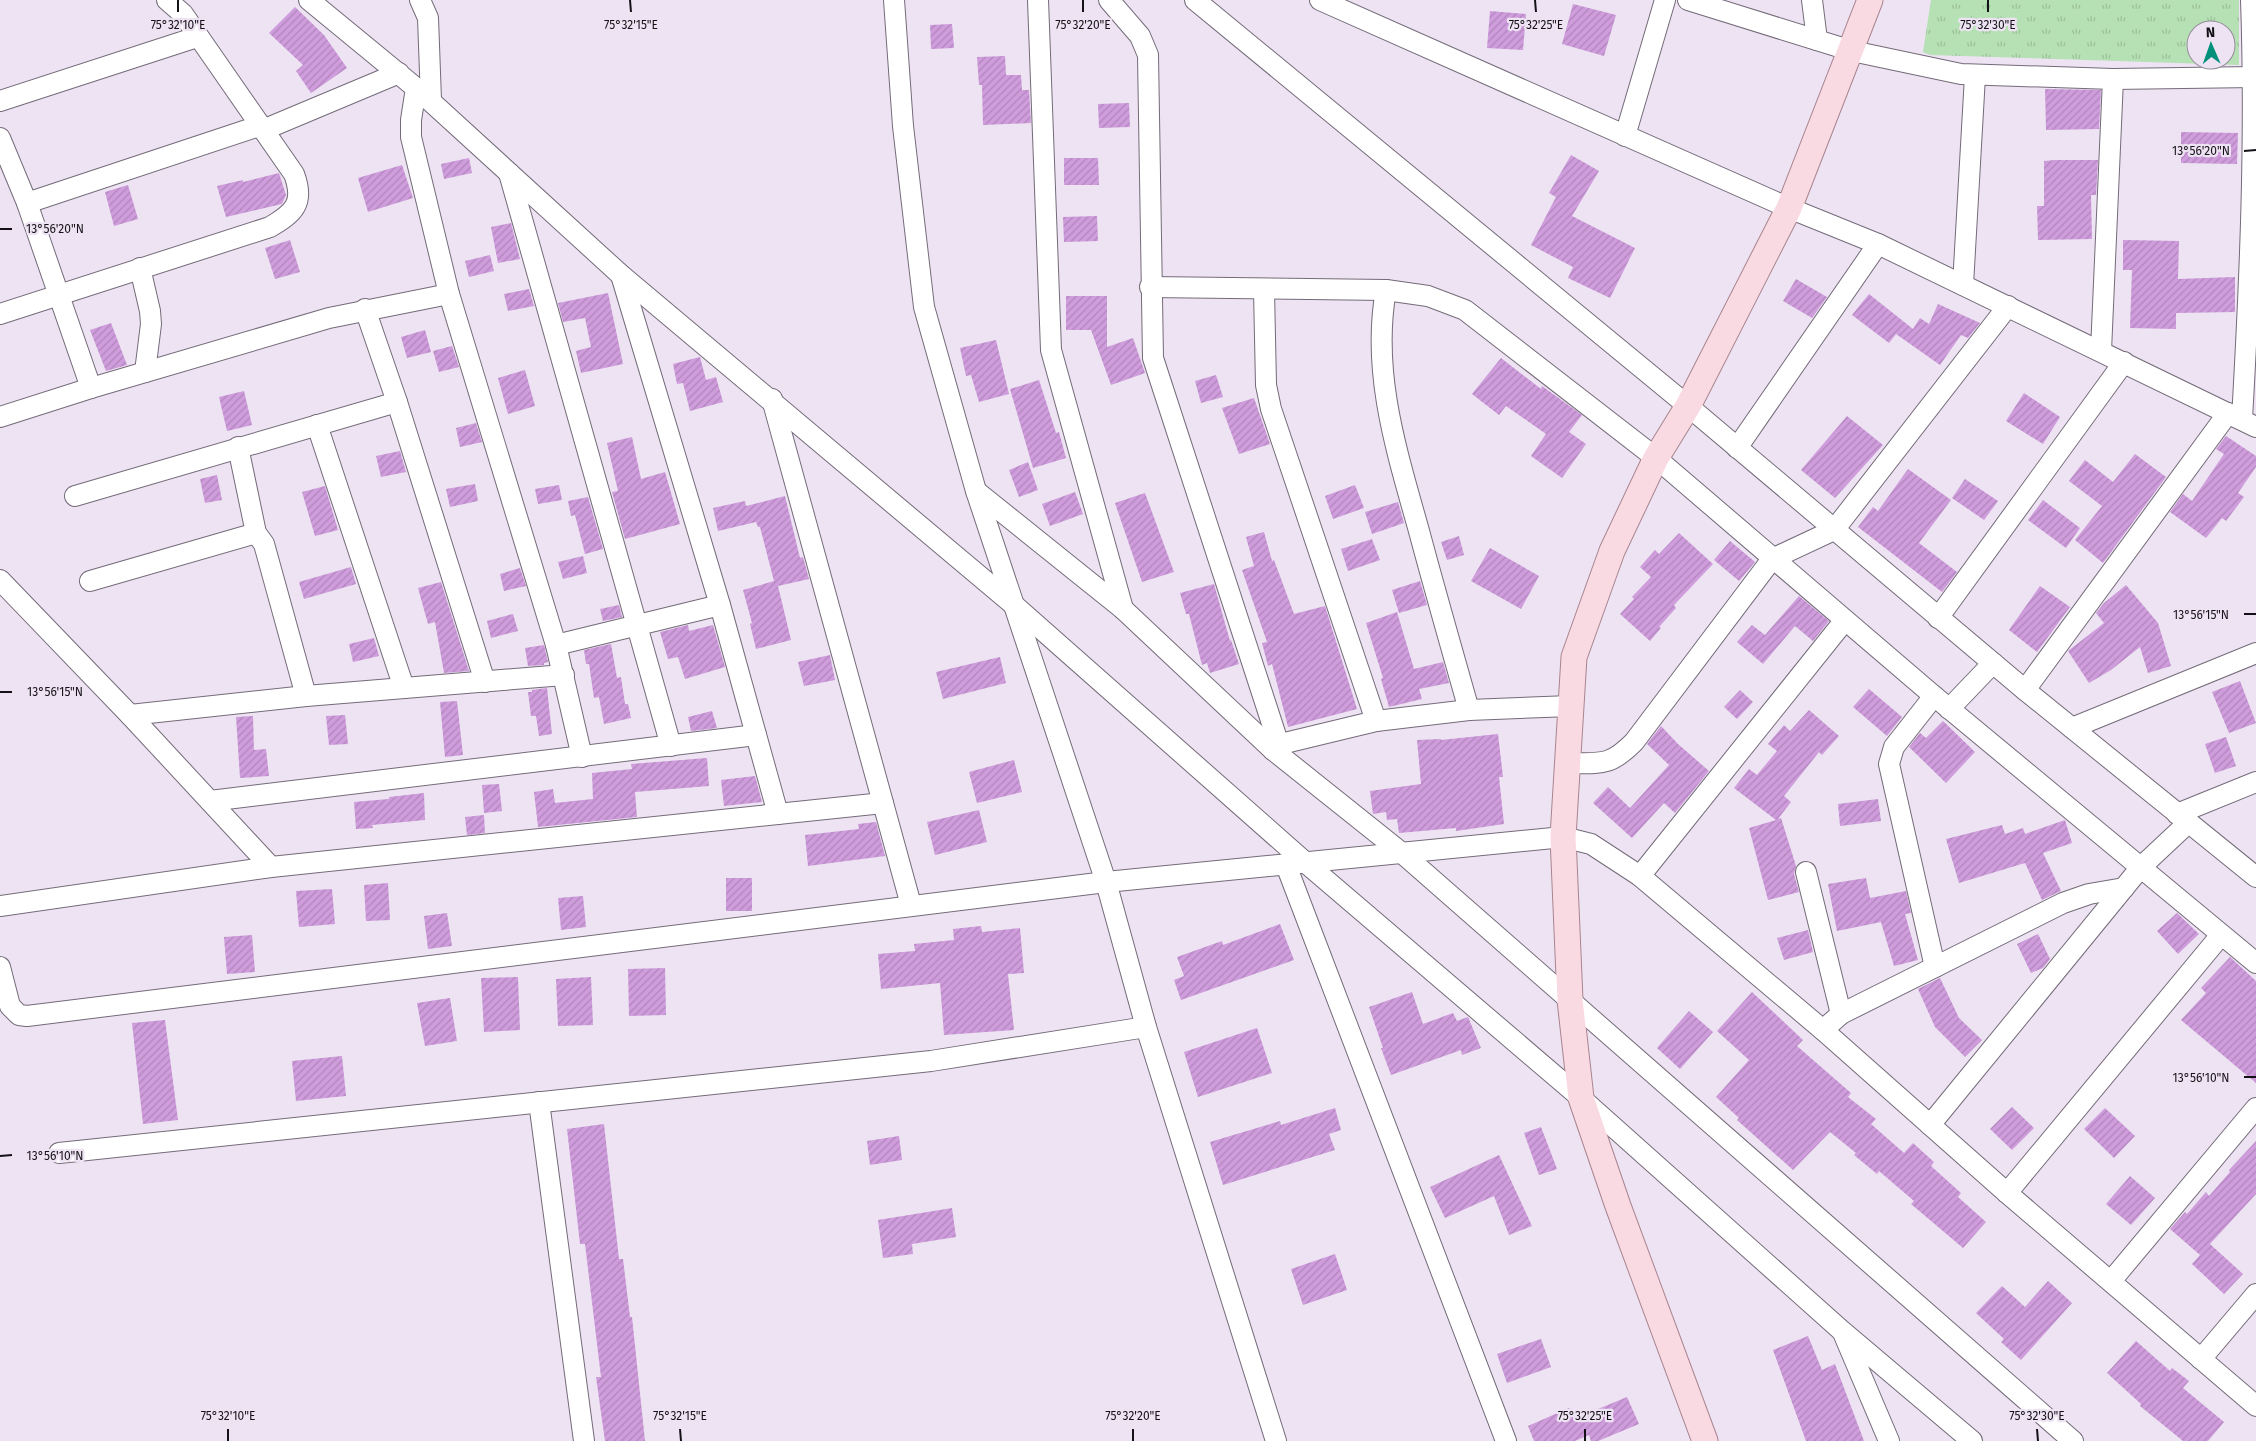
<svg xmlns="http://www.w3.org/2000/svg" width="2256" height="1441" font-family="'Fira Sans',sans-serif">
<defs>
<pattern id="grass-tufts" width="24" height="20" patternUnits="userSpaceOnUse" patternTransform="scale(1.25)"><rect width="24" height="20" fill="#b5e1b4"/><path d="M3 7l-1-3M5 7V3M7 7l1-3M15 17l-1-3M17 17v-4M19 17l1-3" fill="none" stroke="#9bc09a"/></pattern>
<pattern id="building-hatch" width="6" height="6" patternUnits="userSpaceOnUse" patternTransform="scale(1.25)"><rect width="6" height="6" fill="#cf9cdc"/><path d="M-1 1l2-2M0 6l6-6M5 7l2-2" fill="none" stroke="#b185bc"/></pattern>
</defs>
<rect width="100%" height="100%" fill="#ede3f3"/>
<path fill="url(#grass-tufts)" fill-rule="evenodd" d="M1931,0h308v65l-309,-10 -7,-3zM2196,30h30v30h-30z"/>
<g fill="url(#building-hatch)">
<path d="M1573,4l43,11 -12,41 -42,-12z"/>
<path d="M295,7l29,28 23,33 -36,25 -15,-22 7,-6 -34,-32z"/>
<path d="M1490,11l36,3 -3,36 -36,-2z"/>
<path d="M952,24l2,24 -23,1 -1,-24z"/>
<path d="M1005,56l1,19h15l1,15h7l2,33 -48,2 -1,-40h-3l-2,-28z"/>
<path d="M2045,89l56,1 -2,39 -53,1z"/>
<path d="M1129,103l1,24 -31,1 -1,-24z"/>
<path d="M2181,132l57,1 -1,31 -56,-1z"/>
<path d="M1571,155l28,16 -27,45 63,32 -25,50 -42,-20 5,-11 -42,-22 25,-48 -7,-4z"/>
<path d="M469,158l3,15 -28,6 -3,-15z"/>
<path d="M1064,158h34l1,27h-35z"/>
<path d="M2055,160h43l-2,35h-5l1,44 -54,1 -1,-34h7v-45z"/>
<path d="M402,165l11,33 -45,14 -10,-34z"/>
<path d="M279,173l7,22 -4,9 -56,13 -9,-31 26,-6v2z"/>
<path d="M128,185l10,34 -24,7 -9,-34z"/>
<path d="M1097,216l1,25 -34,1 -1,-25z"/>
<path d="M511,223l9,36 -22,4 -7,-36z"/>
<path d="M290,240l10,32 -25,7 -10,-31z"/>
<path d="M2123,240l56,1 -1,38 57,-2v35l-59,1v16l-46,-1 2,-58h-9z"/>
<path d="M490,255l4,16 -25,6 -4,-16z"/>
<path d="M1796,279l31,18 -15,21 -29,-17z"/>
<path d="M529,289l5,17 -26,5 -4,-17z"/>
<path d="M608,293l15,71 -42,9 -5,-22 15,-4 -6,-29 -22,4 -5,-19z"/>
<path d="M1869,294l44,35 7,-11 9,6 9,-20 42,19 -12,15 -7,-3 -21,30 -44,-31 -7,9 -37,-28z"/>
<path d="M1066,296h41v51l26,-9 12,35 -34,12 -20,-55h-25z"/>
<path d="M111,323l16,42 -21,6 -16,-41z"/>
<path d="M425,330l6,22 -24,6 -6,-21z"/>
<path d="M996,340l13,54 -30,8 -8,-27 -5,1 -6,-28z"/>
<path d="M452,346l7,21 -20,5 -6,-21z"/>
<path d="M700,357l6,23 10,-3 7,25 -33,9 -7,-28 -6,1 -4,-20z"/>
<path d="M1501,358l40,31 1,-3 40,29 -13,17 17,12 -24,34 -31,-22 15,-22 -40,-28 -7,9 -27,-21z"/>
<path d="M525,370l10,36 -27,8 -10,-36z"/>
<path d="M1216,375l7,22 -22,6 -6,-22z"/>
<path d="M1039,380l17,53 3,-1 7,26 -33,10 -23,-79z"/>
<path d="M244,391l8,34 -25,6 -8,-34z"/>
<path d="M2024,393l36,24 -17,27 -37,-23z"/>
<path d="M1254,398l16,46 -31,10 -17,-46z"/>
<path d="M1847,416l36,29 -48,53 -34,-28z"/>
<path d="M476,423l6,19 -22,5 -4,-19z"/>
<path d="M2226,436l30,20v11l-18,26 6,4 -18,24 -4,-3 -16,20 -36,-26 13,-18 9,7 32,-47 -8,-5z"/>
<path d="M632,437l9,42 24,-7 15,52 -55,15 -13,-47 6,-1 -11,-48z"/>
<path d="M400,451l6,21 -25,5 -5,-21z"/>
<path d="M2135,454l31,23 -63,86 -28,-23 27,-34 -33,-25 16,-21 28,22z"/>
<path d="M1028,462l10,28 -19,7 -10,-27z"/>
<path d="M1908,469l43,31 -32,43 38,29 -15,20 -84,-65 15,-20 5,4z"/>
<path d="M217,475l5,25 -17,3 -5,-24z"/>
<path d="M1965,479l33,22 -14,19 -32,-22z"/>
<path d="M475,484l3,17 -28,6 -4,-18z"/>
<path d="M559,485l3,15 -24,4 -3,-15z"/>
<path d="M1355,485l9,23 -31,11 -8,-23z"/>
<path d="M325,486l13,44 -23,6 -13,-44z"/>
<path d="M1075,492l8,22 -33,12 -8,-22z"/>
<path d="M1145,493l29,79 -32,10 -27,-79z"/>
<path d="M785,496l15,62 3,-1 6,22 -31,7 13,54 -35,9 -6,-25 2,-1 -9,-33 31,-9 -14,-54h-2l-2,-5 -38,9 -5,-23 32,-7 1,5z"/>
<path d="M588,497l15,52 -18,5 -10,-39 -4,1 -3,-15z"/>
<path d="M2043,500l37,28 -14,20 -38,-28z"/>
<path d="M1398,502l6,21 -32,11 -7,-22z"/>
<path d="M1264,532l8,29 2,-1 20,54 31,-8 32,103 -69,18 -16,-63 -4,2 -6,-23 5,-1 -25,-72 12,-4 -8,-29z"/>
<path d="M1679,533l34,31 -39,41 2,3 -17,19 2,1 -11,13 -30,-27 14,-15 -2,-2 19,-20 -11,-10 15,-17 4,4z"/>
<path d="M1459,536l5,19 -17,5 -6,-18z"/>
<path d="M1372,539l8,21 -32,11 -7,-22z"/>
<path d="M1730,541l25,21 -16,19 -25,-21z"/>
<path d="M1490,548l49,28 -18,33 -50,-28z"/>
<path d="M583,556l4,17 -24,6 -5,-17z"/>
<path d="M351,567l5,17 -52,15 -5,-17z"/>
<path d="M520,568l6,18 -22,5 -4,-17z"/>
<path d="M1420,581l7,24 -28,8 -7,-23z"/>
<path d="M441,582l28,89 -25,2 -9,-51 -7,2 -10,-36z"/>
<path d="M1214,584l16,57 1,-1 8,24 -29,9 -3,-10 -5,2 -13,-51h-3l-6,-21z"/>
<path d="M2126,585l32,38 13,43 -23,7 -8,-26 -29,23 -22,13 -21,-32 36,-28 -8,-10 8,-10z"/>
<path d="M2040,586l30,21 -33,45 -28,-22z"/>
<path d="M1799,596l30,25 -16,20 -18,-15 -32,38 -26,-22 15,-17 13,10z"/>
<path d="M619,605l3,12 -19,4 -3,-12z"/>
<path d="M1397,612l17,57 29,-7 6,21 -30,6 3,10 -33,8 -8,-28 2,-1 -17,-55z"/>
<path d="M513,614l5,17 -27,7 -4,-17z"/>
<path d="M688,625l1,6 24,-6 12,42 -40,12 -7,-22 -10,2 -8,-27z"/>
<path d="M374,638l5,18 -26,6 -4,-18z"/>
<path d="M611,644l6,34 4,-1 4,27h3l3,14 -27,6 -5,-27 -5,1 -5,-34h-3l-2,-14z"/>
<path d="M544,645l4,17 -4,1v2l-16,1 -3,-18z"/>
<path d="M830,655l5,25 -31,6 -6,-24z"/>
<path d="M1000,657l6,26 -63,16 -7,-27z"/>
<path d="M2240,681l16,42 -27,10 -17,-41z"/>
<path d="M547,688l5,46 -13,2 -3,-20h-5l-3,-24h4v-2z"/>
<path d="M1869,689l33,28 -15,19 -34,-29z"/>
<path d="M1740,690l13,12 -16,17 -13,-12z"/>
<path d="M457,701l6,54 -18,2 -5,-55z"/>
<path d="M1809,710l30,26 -17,19 -3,-3 -35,44 7,6 -13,17 3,-1 15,48 -2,8 5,18 -31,8 -19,-72 27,-8 -42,-32 15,-19 8,6 20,-24 -9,-7 16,-19 6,6z"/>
<path d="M712,711l5,17 -26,3 -3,-14z"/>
<path d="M345,715l3,29 -19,1 -3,-29z"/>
<path d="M253,716l1,34 12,-1 3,27 -29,2 -4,-61z"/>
<path d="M1943,721l32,31 -29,31 -37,-36 11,-14 6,5z"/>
<path d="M1661,726l17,18 31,27 -34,42 -11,-10 -32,35 -39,-35 15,-16 22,21 39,-43 -22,-21z"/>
<path d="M1498,734l5,43h-4l5,47 -48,7v-3l-57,5 -2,-14 -10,1 -1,-8 -13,2 -3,-23 51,-7 -4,-44 24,-1v1z"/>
<path d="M2226,737l10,29 -21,7 -10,-29z"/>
<path d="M707,758l2,28 -74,6 2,25 -99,10 -4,-35 19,-3 2,14 38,-4 -1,-26 40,-4 -1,-5z"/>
<path d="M1014,760l8,32 -45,11 -8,-31z"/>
<path d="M755,776l7,26 -38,4 -3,-26z"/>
<path d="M499,784l3,27 -18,2 -2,-28z"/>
<path d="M424,793l1,27 -53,5 1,3 -17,1 -2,-27 35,-3v-2z"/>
<path d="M1878,799l3,22 -41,5 -2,-22z"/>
<path d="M979,810l8,32 -52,13 -8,-33z"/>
<path d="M484,815l1,18 -18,2 -2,-18z"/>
<path d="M2065,820l7,23 -29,10 18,38 -19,9 -17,-37 -66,20 -13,-44 56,-14 3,9 18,-6 2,6z"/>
<path d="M876,822l9,34 -77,10 -3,-31 54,-6 -1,-5z"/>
<rect x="726" y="878" width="26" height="33"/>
<path d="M1866,878l4,20 36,-7 5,22 -6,1 13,46 -24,6 -13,-44 -44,9 -9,-47z"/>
<path d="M388,883l2,37 -24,1 -2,-36z"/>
<path d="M332,889l3,35 -36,3 -3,-36z"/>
<path d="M583,896l3,31 -25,3 -3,-32z"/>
<path d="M447,913l5,33 -24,3 -4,-33z"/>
<path d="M2177,913l22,21 -21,20 -21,-23z"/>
<path d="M1280,924l14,36 -113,40 -7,-20 10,-4 -7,-19 45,-16 1,4z"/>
<path d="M981,926l1,6 38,-4 4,45 -16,1 6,56 -70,5 -4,-52 -59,6 -3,-35 37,-3 -1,-7 40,-4 -1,-11z"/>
<path d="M1808,930l5,22 -29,8 -7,-22z"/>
<path d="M2038,934l12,25 -7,9 -12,5 -14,-29z"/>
<path d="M252,935l3,37 -28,2 -3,-37z"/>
<path d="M2230,957l26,24v102l-75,-63 25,-27 -5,-5z"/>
<path d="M665,968l1,47 -37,1 -1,-47z"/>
<path d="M518,977l2,53 -36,2 -3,-54z"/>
<path d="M591,977l2,48 -35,1 -2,-47z"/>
<path d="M1940,978l19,40 23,22 -17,17 -30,-30 -17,-38z"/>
<path d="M1412,992l11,32 30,-11 4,8 11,-4 13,31 -19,7 -1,-5 -70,25 -10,-27h2l-14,-41z"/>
<path d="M1752,992l51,48 -6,6 54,47 -3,4 28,22 -5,5 33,29 9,-10 21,19 -3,4 30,27 -3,4 28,25 -23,26 -52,-44 3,-3 -35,-30 -2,3 -23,-19 2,-2 -26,-21 -37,38 -56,-50 2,-2 -23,-21 33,-37 -32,-29z"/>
<path d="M450,998l7,43 -32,5 -8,-43z"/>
<path d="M1689,1011l24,21 -33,37 -23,-21z"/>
<path d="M165,1020l13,100 -35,4 -11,-101z"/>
<path d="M1257,1028l15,45 -74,24 -14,-45z"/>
<path d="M342,1056l4,40 -50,5 -4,-40z"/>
<path d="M2012,1107l22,21 -22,22 -22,-21z"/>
<path d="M1335,1108l6,22 -12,4 6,16 -112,35 -13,-43 70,-21 1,4z"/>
<path d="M2105,1108l30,28 -21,22 -30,-29z"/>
<path d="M604,1124l15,135h4l7,58h2l13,124h-40l-9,-64h5l-16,-133h-5l-13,-115z"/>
<path d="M1541,1127l16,42 -18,6 -15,-42z"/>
<path d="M899,1136l3,24 -32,5 -3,-24z"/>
<path d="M2256,1141v53l-46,50 33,30 -19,20 -32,-30 8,-9 -30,-26 15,-17 2,2 19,-22 3,4 21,-24 -1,-2z"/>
<path d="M1499,1155l33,71 -23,9 -15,-39 -49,22 -15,-31z"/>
<path d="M2130,1176l25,22 -24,27 -25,-21z"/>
<path d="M952,1208l4,29 -44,7 1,10 -30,4 -5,-38z"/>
<path d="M1335,1254l12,36 -44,15 -12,-36z"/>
<path d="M2048,1281l24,22 -51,57 -20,-18 3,-3 -28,-26 26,-27 23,21z"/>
<path d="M1808,1336l14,34 13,-6 29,77h-58l-33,-91z"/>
<path d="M1541,1339l10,28 -44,16 -10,-29z"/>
<path d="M2136,1341l34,30 2,-3 17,13 -6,7 41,34 -16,19h-25l-43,-35 1,-2 -34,-31z"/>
<path d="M1627,1397l12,27 -41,17h-7l-2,-6 -14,6h-41l-6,-15 41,-18 5,11z"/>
</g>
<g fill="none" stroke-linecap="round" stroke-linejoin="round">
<g stroke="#746b79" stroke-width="22">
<g id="minor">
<path d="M309,0l107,88 205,187 393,330 292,258 275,235 261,233 130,110"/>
<path d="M420,0l8,18 3,82"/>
<path d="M894,0l9,126 21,181 52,184 130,391 40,145 130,414"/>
<path d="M1038,0l13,350 72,259"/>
<path d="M1109,0l31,36 8,19 5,303 126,387"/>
<path d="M1195,0l493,406 337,284 231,187"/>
<path d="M1320,0l469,208 89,36 378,183"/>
<path d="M1688,0l164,51 109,23 152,5 141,-2"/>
<path d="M1812,0l5,40"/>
<path d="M416,88l-5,32v17l38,157 107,351 26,112"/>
<path d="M0,101l197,-64"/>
<path d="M263,130l136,-57"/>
<path d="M1625,136l40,-136"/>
<path d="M0,138l27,65 64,185"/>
<path d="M509,173l162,573"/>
<path d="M27,203l232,-77"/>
<path d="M140,268l10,43 1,13 -6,48"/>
<path d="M621,275l99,330 58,209"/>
<path d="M1963,285l12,-209"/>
<path d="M1150,287l236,3 42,6 37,14 191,148 278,238 322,267"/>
<path d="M1264,290l2,95 5,24 105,312"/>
<path d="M1386,290c-15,83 11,162 33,241 16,60 33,119 50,179"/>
<path d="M365,309l32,93 88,280"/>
<path d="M0,314l270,-87c24,-14 35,-24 24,-53l-111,-160 -16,-14"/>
<path d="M2101,351l12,-272"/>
<path d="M772,399l139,506"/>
<path d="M0,417l91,-29 238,-70 120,-24"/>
<path d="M2242,419c8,-140 14,-279 9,-419"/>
<path d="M317,425l87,263"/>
<path d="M238,447l18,86 8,11 42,152"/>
<path d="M1737,448l141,-204"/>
<path d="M976,491l147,118 150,141 129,103 671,588"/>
<path d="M75,496l322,-94"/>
<path d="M0,580l130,135 141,152"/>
<path d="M90,581l166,-48"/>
<path d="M1938,618l186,-256"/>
<path d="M556,645l164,-40"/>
<path d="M2025,690l203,-277"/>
<path d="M1934,696l-40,51 -5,17 46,203"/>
<path d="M1949,709l44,-46"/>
<path d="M130,715l176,-19 258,-21"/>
<path d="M2072,728l184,-75"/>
<path d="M1273,750l16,-8 87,-21 93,-11 102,-4"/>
<path d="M1567,763c34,0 42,4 67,-21l138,-183 62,-29 174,-224"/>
<path d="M210,801l546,-66"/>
<path d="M2177,814l79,-32"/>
<path d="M1286,865l220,576"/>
<path d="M1806,872l35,142"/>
<path d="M1640,876l205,-256"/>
<path d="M0,906l271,-39 612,-64"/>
<path d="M0,967l10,39 9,9 8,1 1079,-134 457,-45 28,7 49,32 183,154 184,163 249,213"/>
<path d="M1823,1030l18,-16 222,-111 26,-9 35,-6"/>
<path d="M539,1102l45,339"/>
<path d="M1930,1125l211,-258 48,-45"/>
<path d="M59,1153l872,-92 215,-34"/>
<path d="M2007,1193l214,-258"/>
<path d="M2111,1281l145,-173"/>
<path d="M1844,1335l45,106"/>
<path d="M2201,1359l55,-65"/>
</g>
</g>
<g stroke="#a8848f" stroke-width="27">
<path id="major" d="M1705,1441l-87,-235 -37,-108 -11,-98 -7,-163 11,-180 38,-106 44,-93 32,-52 101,-198 81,-208"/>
</g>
<use href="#minor" stroke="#fff" stroke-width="20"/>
<use href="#major" stroke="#fadae2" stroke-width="25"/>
</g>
<path fill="none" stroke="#151217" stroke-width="2" d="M178,0v12M630,0l1,12M1083,0v12M1535,0l1,12M1988,0v12M2244,151l12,-1M0,229h12M2244,614h12M0,692h12M2244,1077h12M0,1156l12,-1M228,1429v12M680,1429l1,12M1133,1429v12M1585,1429v12M2037,1429l1,12"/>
<g font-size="12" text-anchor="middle" fill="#151217" stroke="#ede3f3" stroke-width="4.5" stroke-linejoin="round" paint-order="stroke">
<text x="178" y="29">75°32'10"E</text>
<text x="631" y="29">75°32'15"E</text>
<text x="1083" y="29">75°32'20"E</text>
<text x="1536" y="29">75°32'25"E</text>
<text x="1988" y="29">75°32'30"E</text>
<text x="2201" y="155">13°56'20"N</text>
<text x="55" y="233">13°56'20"N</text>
<text x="2201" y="619">13°56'15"N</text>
<text x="55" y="696">13°56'15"N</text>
<text x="2201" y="1082">13°56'10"N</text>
<text x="55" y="1160">13°56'10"N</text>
<text x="228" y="1420">75°32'10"E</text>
<text x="680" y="1420">75°32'15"E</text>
<text x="1133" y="1420">75°32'20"E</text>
<text x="1585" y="1420">75°32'25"E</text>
<text x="2037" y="1420">75°32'30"E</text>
</g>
<g transform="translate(2211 45) rotate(358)"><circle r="24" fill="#ede3f3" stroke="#978f9b"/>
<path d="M0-4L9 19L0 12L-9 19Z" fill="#02907b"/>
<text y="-8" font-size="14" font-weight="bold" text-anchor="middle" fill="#151217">N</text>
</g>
</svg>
